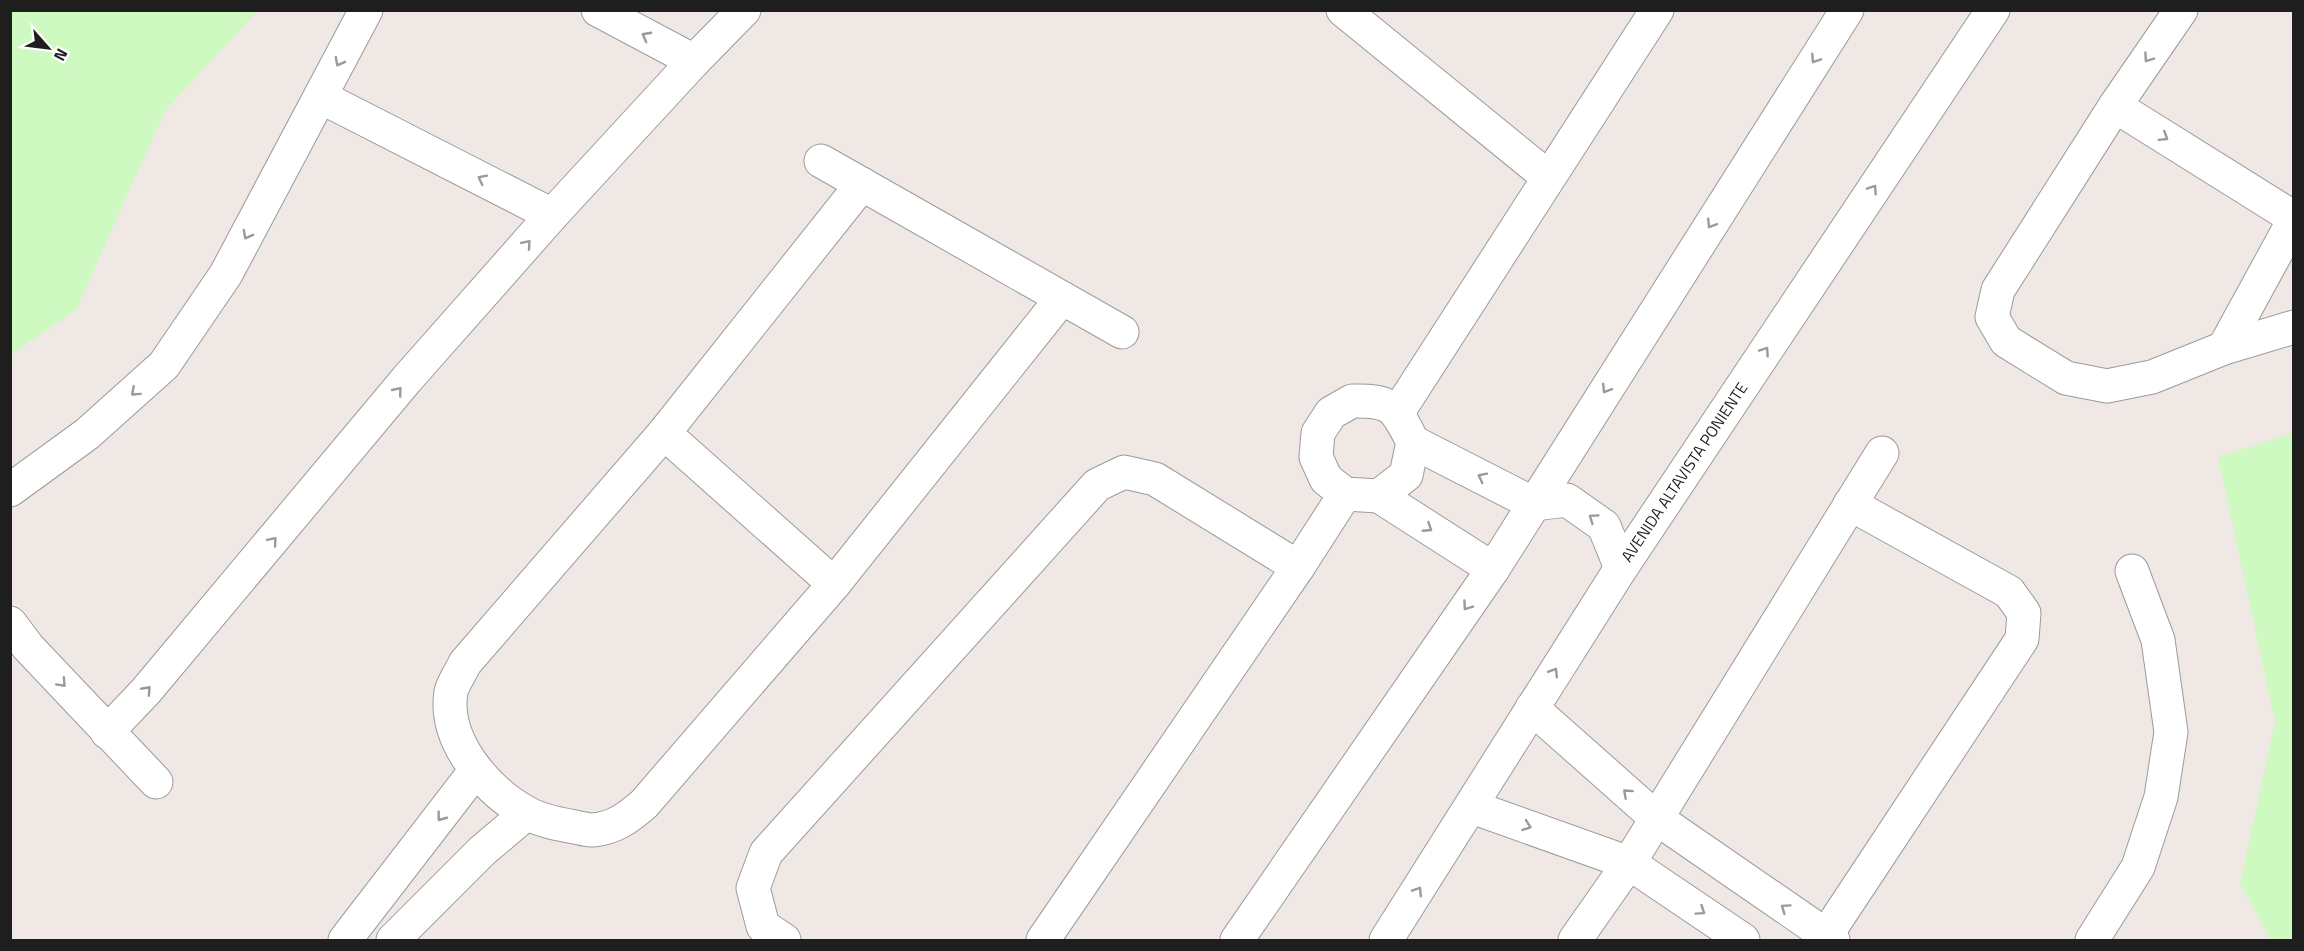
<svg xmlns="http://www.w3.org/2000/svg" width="2304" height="951" font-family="'Titillium Web',sans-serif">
<rect width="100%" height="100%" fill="#efe8e4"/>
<g fill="#cef9c1">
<path d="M11,10l246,1 -92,100 -89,199 -65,44z"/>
<path d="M2293,433l1,507h-23l-31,-56 35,-162 -57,-265z"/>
</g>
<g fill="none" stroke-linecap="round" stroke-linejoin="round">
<g stroke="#9b9b9b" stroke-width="35">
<g id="street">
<path d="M598,10l96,51"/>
<path d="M1343,10l205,167"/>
<path d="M2181,10l-66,96 -117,184 -6,27 14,24 60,37 41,8 45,-9 72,-29 70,-21"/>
<path d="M321,97l231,118"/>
<path d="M2115,106l179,112"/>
<path d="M821,161l301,171"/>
<path d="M862,184l-198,249 -199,230c-4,9 -12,20 -14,29 -8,49 36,99 76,121 14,8 32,11 48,14 5,1 12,3 18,3 22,-2 36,-13 51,-26l190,-220 228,-286"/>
<path d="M2224,348l70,-128"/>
<path d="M1352,401c42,-1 43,7 61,41l-7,33 -27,21 -34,-2 -19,-15 -10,-22 2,-24 13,-20z"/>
<path d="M1398,412l259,-402"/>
<path d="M664,433l170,151"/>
<path d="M1413,442l121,62 33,-4 37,26 17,42"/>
<path d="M10,490l77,-56 77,-69 62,-91 140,-264"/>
<path d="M1379,496l114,73"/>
<path d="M10,623l18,24 128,135"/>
<path d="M1532,708l124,110 177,122"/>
<path d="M107,732l39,-41 261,-312 145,-164 142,-154 50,-51"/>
<path d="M1472,807l157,56 114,77"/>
<path d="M345,940l131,-170"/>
<path d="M393,940l89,-89 45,-38"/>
<path d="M784,940l-21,-14 -10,-38 13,-35 331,-368 27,-13 31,7 143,88"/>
<path d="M1043,940l255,-373 47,-73"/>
<path d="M1237,940l256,-371 354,-559"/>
<path d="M1386,940l235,-372 372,-558"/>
<path d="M1575,940l54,-77 253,-410"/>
<path d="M1823,940l199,-301 2,-26 -15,-21 -159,-88"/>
<path d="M2092,940l46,-73 23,-70 10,-65 -13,-92 -26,-69"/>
</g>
</g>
<use href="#street" stroke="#fff" stroke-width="33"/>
</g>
<defs><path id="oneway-chevron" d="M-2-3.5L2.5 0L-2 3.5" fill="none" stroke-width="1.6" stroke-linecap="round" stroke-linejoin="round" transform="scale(1.5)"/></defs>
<g stroke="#9a9a9a">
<use href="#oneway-chevron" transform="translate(646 36) rotate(-152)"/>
<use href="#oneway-chevron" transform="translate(2148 58) rotate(125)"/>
<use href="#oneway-chevron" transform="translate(1815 59) rotate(123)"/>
<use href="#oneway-chevron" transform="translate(339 62) rotate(118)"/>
<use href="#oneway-chevron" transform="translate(2164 137) rotate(32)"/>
<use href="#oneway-chevron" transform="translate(482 179) rotate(-153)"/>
<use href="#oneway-chevron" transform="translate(1873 189) rotate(-56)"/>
<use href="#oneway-chevron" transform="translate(1711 224) rotate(122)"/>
<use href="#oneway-chevron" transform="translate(247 235) rotate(118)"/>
<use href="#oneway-chevron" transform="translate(527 244) rotate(-49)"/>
<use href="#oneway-chevron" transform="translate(1765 351) rotate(-56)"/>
<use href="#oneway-chevron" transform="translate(1606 389) rotate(122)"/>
<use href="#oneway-chevron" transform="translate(398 391) rotate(-51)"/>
<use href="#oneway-chevron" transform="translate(135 392) rotate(138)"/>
<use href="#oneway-chevron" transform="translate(1482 477) rotate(-153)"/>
<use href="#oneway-chevron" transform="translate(1593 518) rotate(-145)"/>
<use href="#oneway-chevron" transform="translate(1428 528) rotate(33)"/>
<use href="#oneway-chevron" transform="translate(273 541) rotate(-50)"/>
<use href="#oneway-chevron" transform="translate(1467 606) rotate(125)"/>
<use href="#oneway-chevron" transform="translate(1554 672) rotate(-58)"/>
<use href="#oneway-chevron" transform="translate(62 683) rotate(47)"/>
<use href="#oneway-chevron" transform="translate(147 690) rotate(-48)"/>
<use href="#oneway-chevron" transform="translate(1627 793) rotate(-138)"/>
<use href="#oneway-chevron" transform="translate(441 817) rotate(127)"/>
<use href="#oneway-chevron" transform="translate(1527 826) rotate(20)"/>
<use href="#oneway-chevron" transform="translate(1418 891) rotate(-57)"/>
<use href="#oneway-chevron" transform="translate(1785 908) rotate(-145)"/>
<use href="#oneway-chevron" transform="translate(1701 911) rotate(34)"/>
</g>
<g text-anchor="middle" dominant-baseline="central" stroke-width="5" stroke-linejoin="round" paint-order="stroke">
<g font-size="16" fill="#1e1e1e" stroke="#fff">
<text transform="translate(1684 472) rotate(-56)">AVENIDA ALTAVISTA PONIENTE</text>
</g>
</g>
<rect width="2304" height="951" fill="none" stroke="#1e1e1e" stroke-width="24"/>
<g transform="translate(48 48) rotate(118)" stroke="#ffffff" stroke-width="4.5" paint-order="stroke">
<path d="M0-4.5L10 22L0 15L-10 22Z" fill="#1e1e1e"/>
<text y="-9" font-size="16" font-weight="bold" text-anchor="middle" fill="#1e1e1e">N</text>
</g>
</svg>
